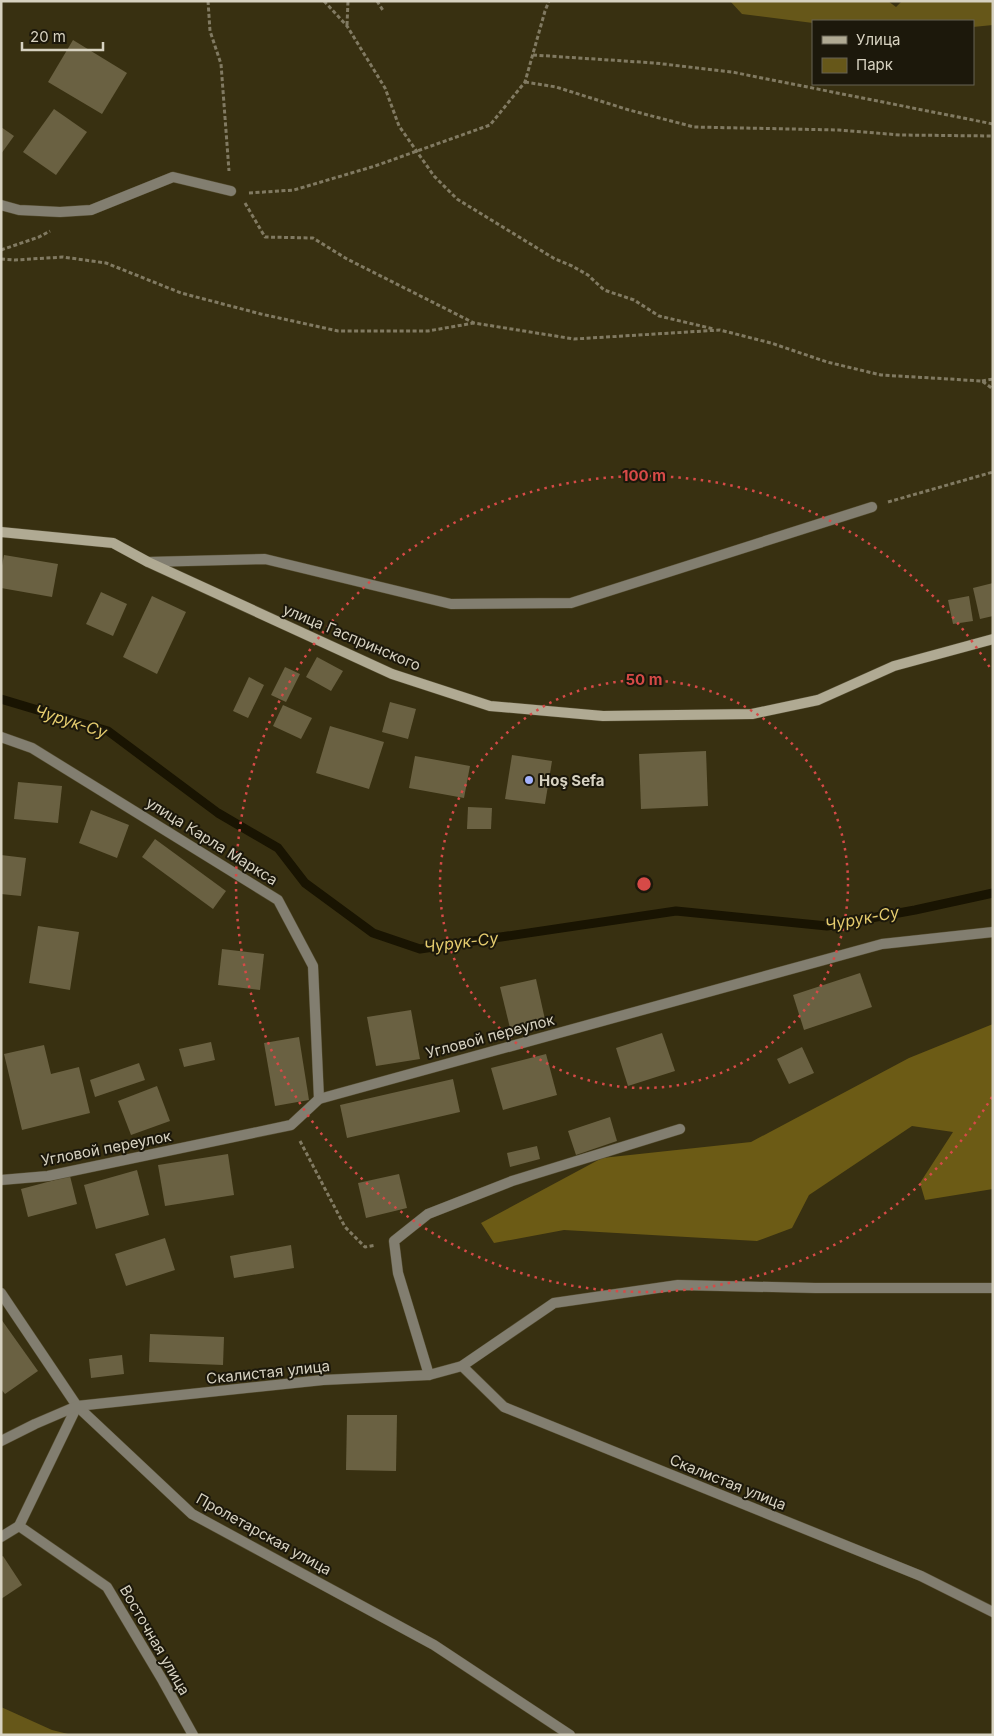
<svg xmlns="http://www.w3.org/2000/svg" width="994" height="1736" font-family="Inter,sans-serif">
<rect width="100%" height="100%" fill="#383011"/>
<g fill="#665719">
<path d="M730,1h158l8,6 6,-6h91v24l-20,2v-6h-160v2l-71,-9z"/>
<path d="M1,1707l51,23 20,5h-71z"/>
</g>
<path fill="#6c5b15" d="M993,1024v165l-68,11 -5,-17 33,-51 -41,-6 -103,69 -17,33 -35,13 -193,-11 -70,13 -13,-20 121,-65 149,-16 158,-84z"/>
<g fill="none" stroke-linecap="round" stroke-linejoin="round">
<path stroke="#191402" stroke-width="9" d="M1,699l107,32 110,82 60,35 27,35 68,50 47,16 256,-38 151,15 88,-16 78,-17"/>
</g>
<g fill="#6a6142">
<path d="M73,40l54,33 -25,41 -54,-32z"/>
<path d="M54,109l33,23 -31,43 -33,-23z"/>
<path d="M1,127l13,9 -13,18z"/>
<path d="M4,555l54,9 -6,33 -51,-9v-17z"/>
<path d="M993,583v33l-13,3 -7,-31z"/>
<path d="M101,592l26,12 -14,32 -27,-12z"/>
<path d="M152,596l34,16 -29,62 -34,-17z"/>
<path d="M969,596l4,25 -20,3 -5,-24z"/>
<path d="M317,657l26,14 -12,20 -25,-14z"/>
<path d="M285,667l15,7 -14,28 -15,-7z"/>
<path d="M249,677l15,8 -16,33 -15,-7z"/>
<path d="M390,702l26,7 -8,30 -26,-7z"/>
<path d="M283,705l29,13 -11,21 -28,-13z"/>
<path d="M330,726l54,16 -15,47 -53,-16z"/>
<path d="M706,751l2,55 -67,3 -2,-55z"/>
<path d="M512,755l40,6 -7,43 -40,-5z"/>
<path d="M415,756l55,10 -6,32 -55,-10z"/>
<path d="M18,782l44,4 -4,37 -44,-4z"/>
<path d="M468,807l24,1 -1,21h-24z"/>
<path d="M91,810l38,15 -12,33 -38,-15z"/>
<path d="M155,839l71,52 -13,18 -71,-52z"/>
<path d="M1,855l25,3 -5,38 -20,-2z"/>
<path d="M38,926l41,6 -9,58 -41,-7z"/>
<path d="M222,949l42,5 -4,36 -42,-5z"/>
<path d="M860,973l12,34 -68,23 -11,-35z"/>
<path d="M536,979l10,45 -35,8 -11,-45z"/>
<path d="M411,1010l9,49 -44,7 -9,-49z"/>
<path d="M662,1033l13,38 -47,15 -12,-38z"/>
<path d="M299,1037l10,63 -34,6 -11,-63z"/>
<path d="M211,1042l4,18 -31,7 -5,-18z"/>
<path d="M44,1045l7,29 28,-7 11,46 -68,17 -18,-76z"/>
<path d="M802,1047l12,26 -25,11 -12,-25z"/>
<path d="M546,1054l11,41 -54,15 -12,-42z"/>
<path d="M139,1063l6,17 -50,17 -5,-17z"/>
<path d="M453,1079l7,33 -113,26 -7,-33z"/>
<path d="M157,1086l13,35 -39,14 -13,-34z"/>
<path d="M610,1117l7,24 -41,14 -8,-24z"/>
<path d="M537,1146l3,13 -30,8 -3,-14z"/>
<path d="M228,1154l6,41 -69,11 -7,-41z"/>
<path d="M137,1170l12,45 -53,14 -12,-44z"/>
<path d="M399,1174l8,34 -41,10 -8,-35z"/>
<path d="M70,1176l7,28 -49,13 -7,-28z"/>
<path d="M165,1238l10,32 -49,16 -11,-32z"/>
<path d="M291,1245l3,23 -60,10 -4,-22z"/>
<path d="M1,1319l37,52 -33,23 -4,-5z"/>
<path d="M150,1334l74,3 -1,28 -74,-3z"/>
<path d="M122,1355l2,19 -33,4 -2,-19z"/>
<path d="M347,1415h50l-1,56 -50,-1z"/>
<path d="M3,1556l19,29 -21,14v-42z"/>
</g>
<g fill="none" stroke-linecap="round" stroke-linejoin="round">
<g stroke="#554d31" stroke-width="11">
<g id="service">
<path d="M77,1406l-58,120 88,61 56,94 30,54"/>
<path d="M1,1537l18,-11"/>
</g>
</g>
<g stroke="#554d31" stroke-width="11">
<g id="minor">
<path d="M1,205l18,5 41,2 31,-2 82,-33 58,14"/>
<path d="M148,562l117,-3 186,45 120,-1 301,-96"/>
<path d="M1,737l31,11 246,152 35,66 6,133"/>
<path d="M1,1180l47,-4 243,-51 28,-26 563,-155 111,-12"/>
<path d="M1,1293l76,113 115,108 242,131 136,90"/>
<path d="M462,1366l42,41 417,169 72,36"/>
<path d="M429,1375l-31,-102 -4,-32 34,-27 84,-33 168,-52"/>
<path d="M1,1441l34,-17 42,-18 246,-26 106,-5 33,-9 92,-63 124,-18 137,3h178"/>
</g>
</g>
<g stroke="#554d31" stroke-width="11">
<path id="secondary" d="M1,532l112,11 35,19 244,112 98,32 113,10 149,-2 66,-14 76,-34 99,-27"/>
</g>
<g stroke="#817a62" stroke-width="3" stroke-dasharray="4 2.5" stroke-linecap="butt">
<path d="M208,1l2,30 11,33 8,107"/>
<path d="M324,1l23,25 38,62 14,38 35,50 23,23 98,60 17,7 16,9 16,15 30,10 25,16 55,13"/>
<path d="M377,1l7,11"/>
<path d="M347,25l1,-24"/>
<path d="M533,55l122,8 77,9 261,52"/>
<path d="M525,82l31,5 73,23 65,17 145,3 61,5 93,1"/>
<path d="M249,193l45,-3 81,-24 115,-41 35,-43 20,-71 4,-10"/>
<path d="M245,203l20,34 48,1 34,21 127,64 100,16 146,-9 51,13 56,19 54,13 101,6 11,8"/>
<path d="M1,250l38,-13 11,-6"/>
<path d="M1,259l14,1 48,-3 43,6 75,30 80,21 77,17h90l46,-8"/>
<path d="M982,381l11,-2"/>
<path d="M888,502l105,-30"/>
<path d="M300,1141l45,86 20,20 11,-2"/>
</g>
<use href="#service" stroke="#827e70" stroke-width="10"/>
<use href="#minor" stroke="#827e70" stroke-width="10"/>
<use href="#secondary" stroke="#b0aa93" stroke-width="10"/>
</g>
<g fill="none" stroke="#d64a47" stroke-width="2.5" stroke-dasharray="2.5 5">
<circle cx="644" cy="884" r="204"/>
<path d="M992 1097A408 408 0 1 1 992 671"/>
</g>
<circle fill="#a3b2fd" stroke="#1c180b" stroke-width="2" cx="529" cy="780" r="5"/>
<g text-anchor="middle" dominant-baseline="central" stroke-width="4" stroke-linejoin="round" paint-order="stroke">
<g font-size="15" fill="#d7d2c1" stroke="#1c180b">
<text transform="translate(352 637) rotate(23)">улица Гаспринского</text>
<text transform="translate(212 841) rotate(32)">улица Карла Маркса</text>
<text transform="translate(490 1036) rotate(-15)">Угловой переулок</text>
<text transform="translate(106 1148) rotate(-11)">Угловой переулок</text>
<text transform="translate(268 1372) rotate(-6)">Скалистая улица</text>
<text transform="translate(728 1482) rotate(22)">Скалистая улица</text>
<text transform="translate(264 1534) rotate(29)">Пролетарская улица</text>
<text transform="translate(155 1640) rotate(60)">Восточная улица</text>
</g>
<g font-size="15" font-weight="bold" fill="#d7d2c1" stroke="#1c180b" text-anchor="start">
<text x="539" y="780">Hoş Sefa</text>
</g>
<g font-size="16" font-style="italic" fill="#e5cc6e" stroke="#1c180b">
<text transform="translate(71 721) rotate(18)">Чурук-Су</text>
<text transform="translate(862 918) rotate(-10)">Чурук-Су</text>
<text transform="translate(461 942) rotate(-7)">Чурук-Су</text>
</g>
</g>
<circle cx="644" cy="884" r="8" fill="#d64a47" stroke="#1c180b" stroke-width="2.5"/>
<g font-size="15" text-anchor="middle" font-weight="bold" fill="#d64a47" stroke="#1c180b" stroke-width="4" stroke-linejoin="round" paint-order="stroke">
<text x="644" y="481">100 m</text>
<text x="644" y="685">50 m</text>
</g>
<rect width="994" height="1736" fill="none" stroke="#d7d2c1" stroke-width="5"/>
<rect x="812" y="20" width="162" height="65" fill="#1c180b" stroke="#676254"/>
<rect x="822" y="36" width="25" height="8" fill="#b0aa93" stroke="#676254"/>
<text x="856" y="45" font-size="15" fill="#d7d2c1">Улица</text>
<rect x="822" y="58" width="25" height="15" fill="#665719" stroke="#676254"/>
<text x="856" y="70" font-size="15" fill="#d7d2c1">Парк</text>
<path d="M22 42v8h81v-8" fill="none" stroke="#d7d2c1" stroke-width="2.5"/>
<text x="30" y="42" font-size="15" fill="#d7d2c1" stroke="#1c180b" stroke-width="4" paint-order="stroke">20 m</text>
</svg>
